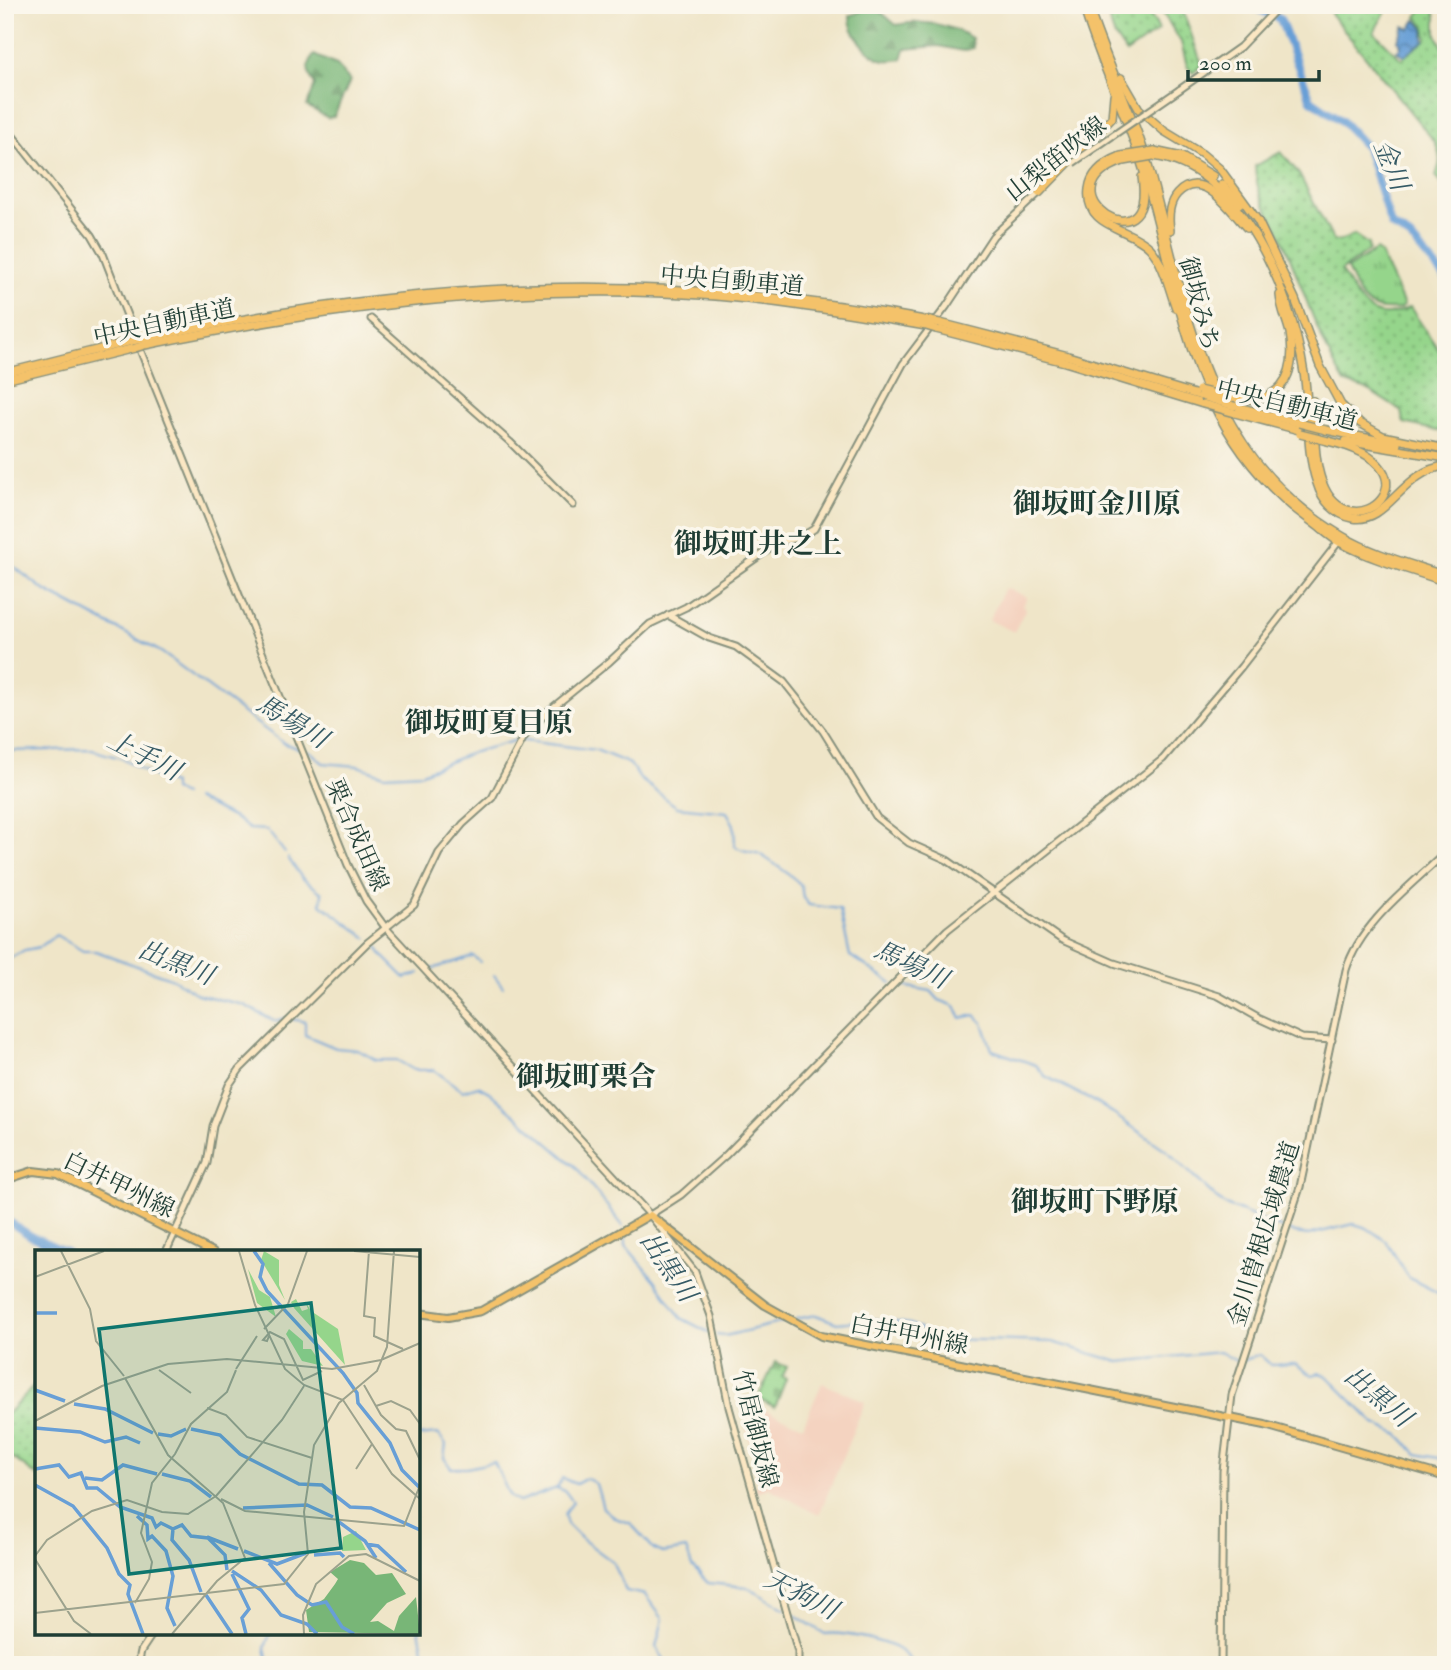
<svg xmlns="http://www.w3.org/2000/svg" width="1451" height="1670" font-family="'IM FELL Double Pica','Noto Serif JP',serif">
<defs>
<pattern id="grass-tufts" width="24" height="20" patternUnits="userSpaceOnUse" patternTransform="scale(1.75)"><rect width="24" height="20" fill="#95d58b"/><path d="M3 7l-1-3M5 7V3M7 7l1-3M15 17l-1-3M17 17v-4M19 17l1-3" fill="none" stroke="#79ae72"/></pattern>
<pattern id="forest-firs" width="22" height="20" patternUnits="userSpaceOnUse" patternTransform="scale(1.75)"><rect width="22" height="20" fill="#78b677"/><path d="M5 1l3.5 6h-7zM16 11l3.5 6h-7z" fill="#629562"/></pattern>
<pattern id="cemetery-stones" width="16" height="16" patternUnits="userSpaceOnUse" patternTransform="scale(1.75)"><rect width="16" height="16" fill="#95d58b"/><path d="M2 7V4a2 2 0 0 1 4 0v3zM10 15v-3a2 2 0 0 1 4 0v3z" fill="#79ae72"/></pattern>
<pattern id="park-dots" width="8" height="8" patternUnits="userSpaceOnUse" patternTransform="scale(1.75)"><rect width="8" height="8" fill="#95d58b"/><path d="M2 2h.1M6 6h.1" fill="none" stroke="#79ae72" stroke-width="1.8" stroke-linecap="round"/></pattern>
<pattern id="water-waves" width="16" height="10" patternUnits="userSpaceOnUse" patternTransform="scale(1.75)"><rect width="16" height="10" fill="#689fd6"/><path d="M0 5q4-4 8 0t8 0" fill="none" stroke="#5583ae"/></pattern>
</defs>
<rect width="100%" height="100%" fill="#fbf7ec"/>
<filter id="ink" filterUnits="userSpaceOnUse"><feTurbulence type="fractalNoise" baseFrequency=".0143" numOctaves="2"/><feDisplacementMap in="SourceGraphic" scale="14" xChannelSelector="R" yChannelSelector="G"/><feConvolveMatrix kernelMatrix="1 2 1 2 8 2 1 2 1" color-interpolation-filters="sRGB"/></filter>
<filter id="wash" filterUnits="userSpaceOnUse"><feTurbulence type="fractalNoise" baseFrequency=".00686" numOctaves="4" result="noise"/><feDisplacementMap in="SourceGraphic" scale="28" xChannelSelector="R" yChannelSelector="G"/><feGaussianBlur stdDeviation="1.57" result="paint"/><feColorMatrix in="noise" values="0 0 0 0 0 0 0 0 0 0 0 0 0 0 0 0 0 1.4 0 .05"/><feComposite in="paint" operator="in"/></filter>
<g filter="url(#wash)">
<rect width="100%" height="100%" fill="#efe5c8"/>
<g fill="#f4d3c0">
<path d="M1005,588l22,9 -4,9 3,2 -12,24 -25,-12z"/>
<path d="M822,1383l43,19 -46,113 -50,-27 -13,4 -1,-6 5,-1 7,-27 -14,-6 -8,-27 9,-20 49,21z"/>
</g>
<path fill="url(#grass-tufts)" stroke="#5a8960" stroke-width="2" d="M1376,250l4,3 24,52 -5,4c-36,3 -38,-10 -52,-40z"/>
<g fill="url(#forest-firs)" stroke="#4c7a56" stroke-width="2">
<path d="M863,5h10l23,20c25,-6 53,-1 76,13l1,10 -10,3 -24,-5 -34,3 -3,10c-5,1 -12,2 -18,1 -16,-4 -35,-29 -34,-44l12,-5z"/>
<path d="M314,55l23,10 13,16 -16,35 -6,2 -21,-12 8,-21c-7,-12 -10,-17 -1,-30z"/>
</g>
<path fill="url(#cemetery-stones)" stroke="#5a8960" stroke-width="2" d="M775,1362l12,5 -5,10 4,2 -11,28 -17,-9z"/>
<g fill="url(#park-dots)" stroke="#5a8960" stroke-width="2">
<path d="M1104,5c25,0 44,-1 55,25l-33,23 -11,-16z"/>
<path d="M1158,5h23l21,60 -9,8 -6,-7 -6,-24z"/>
<path d="M1327,5h62l-15,27 27,27 26,-20 -2,-13 -8,-9 5,-9 -5,-3h15l4,11v17l10,21v136l-10,-14 5,-17 -6,-17 -102,-125z"/>
<path d="M1281,152l18,22 34,66 7,1 14,-6 14,9 1,6 -28,21c17,29 31,57 69,36l36,54v72l-42,-10 -3,-12 -33,-21 -23,-7c-27,-44 -42,-95 -62,-143 -13,-30 -26,-38 -28,-74z"/>
<path d="M34,1386l3,1v89l-32,-24v-36z"/>
</g>
<path fill="url(#water-waves)" stroke="#446e85" stroke-width="2" d="M1416,20l8,8v13l-20,15 -7,-5 4,-5 -3,-6 6,-14 6,3z"/>
<g fill="none" stroke-linecap="round" stroke-linejoin="round">
<g stroke="#689fd6" stroke-width="2">
<path d="M5,560l39,30 117,62 124,92 26,8 12,11 35,3 27,9 37,-2 49,-20 46,-13 79,10 34,14 10,15 37,28 50,5 7,13 1,21c9,7 18,4 26,9 14,9 29,19 40,30l2,13 6,7 31,4 10,47c16,8 26,19 42,27"/>
<path d="M5,751l88,-2c11,7 26,6 36,13 13,8 29,18 44,22v6l10,5"/>
<path d="M195,799l43,21 11,9 18,1 18,23"/>
<path d="M288,858l14,20 20,15 -1,11 46,34"/>
<path d="M374,942l8,13 23,23 15,-5"/>
<path d="M5,961l20,-11 15,-3 16,-12 27,16h13l77,28 24,15 47,11 30,16 13,-3"/>
<path d="M429,970l44,-14 7,6"/>
<path d="M494,975l9,12"/>
<path d="M897,985l34,6 8,9 16,6 6,12 14,-3 8,8 9,27 44,15 9,11 55,29 66,45 57,54 72,29 13,2 46,-11 13,4 19,13 23,37 37,19"/>
<path d="M292,1019l13,3v13l31,13 22,2 18,10h21l17,10h20l29,21 15,-5 11,6 88,76 46,58"/>
<path d="M625,1231l1,15 29,34 26,38 31,16"/>
<path d="M796,1319l20,-4 21,8 38,-4 35,5 30,15 112,3 67,20 101,-10 18,10 22,-7 11,10 24,-1 17,11 8,-2 7,3 48,48 24,11 18,19 22,4 7,5"/>
<path d="M717,1335l8,1 62,-15"/>
<path d="M418,1436l20,-2 8,10 -2,14 7,10h16l27,-6 16,35 9,5 38,-14 8,3 8,11 -9,12 3,10 15,15 31,23 13,29 19,4 18,24 -7,28 12,18"/>
<path d="M557,1488l5,-10 14,6 11,-6 9,6 7,24 12,10 15,5 24,26 9,4 23,-4 6,17 16,17 39,4 38,22"/>
<path d="M790,1612l35,22c16,-3 60,7 74,16 6,4 11,10 17,15"/>
<path d="M418,1624l8,41"/>
<path d="M269,1665l-4,-17 5,-15"/>
</g>
<g stroke="#689fd6" stroke-width="8">
<path d="M1249,5l31,14 31,81 31,21 25,27 24,77 19,12 36,42"/>
<path d="M5,1219l26,17 35,16"/>
</g>
</g>
</g>
<g filter="url(#ink)">
<g fill="none" stroke-linecap="round" stroke-linejoin="round">
<g stroke="#87917e" stroke-width="9">
<g id="secondary">
<path d="M1179,90l61,-43 40,-42"/>
<path d="M5,126l87,109 11,19 32,82"/>
<path d="M371,319l139,123 63,63"/>
<path d="M141,352l207,513 18,36 19,26 265,288 45,57 16,44 18,91 69,245v13"/>
<path d="M668,615l41,23 27,9 48,35 39,49 54,87 32,25 38,17 115,80 52,23 105,33 39,22 44,20 30,2"/>
<path d="M650,1215l31,-20 44,-39 222,-226 216,-171 78,-92 99,-127"/>
<path d="M166,1252l41,-89 6,-37 16,-41 11,-16 127,-126 47,-38 25,-52 24,-29 29,-26 32,-61 22,-24 63,-51 41,-38 36,-17 93,-65 20,-4 15,-9 89,-165 43,-57 47,-71 48,-45"/>
<path d="M138,1665l3,-14 12,-18"/>
<path d="M1221,1665l2,-194 9,-76 68,-208 46,-217c15,-48 65,-84 100,-118"/>
</g>
</g>
<g stroke="#87917e" stroke-width="10">
<g id="primary">
<path d="M5,1180l28,-9 25,3 155,78"/>
<path d="M418,1313l30,4 33,-6 169,-96 115,90 56,31 444,89 181,52"/>
</g>
</g>
<g stroke="#87917e" stroke-width="10">
<g id="highway">
<path d="M1083,5c17,58 45,112 62,170 39,132 44,258 166,346 10,7 19,16 30,22 34,18 69,26 105,39"/>
<path d="M1088,5c17,56 46,108 61,164 40,142 52,284 193,367 32,19 69,28 104,40"/>
<path d="M1121,78l18,31 25,22 38,23 18,15 38,52 37,78 25,67 21,39 19,18 23,13 63,13"/>
<path d="M1154,151l28,6 31,19"/>
<path d="M1121,156c-15,6 -30,15 -32,33 -5,39 41,38 61,59 14,15 19,41 26,60"/>
<path d="M1153,156c89,11 139,139 151,217 6,36 1,76 13,110 5,17 18,32 36,35 35,6 49,-48 93,-52"/>
<path d="M1123,161c-85,31 33,107 19,16"/>
<path d="M1222,184l17,20"/>
<path d="M1039,193l73,-75 2,-23"/>
<path d="M1170,230c-2,-13 -2,-26 7,-36 26,-28 54,18 70,34"/>
<path d="M940,323l128,33 133,40"/>
<path d="M936,329l129,33 138,42"/>
<path d="M142,339c276,-59 510,-71 788,-18"/>
<path d="M145,345c171,-35 343,-59 519,-52 88,3 175,18 262,33"/>
<path d="M5,373l127,-32"/>
<path d="M5,380l130,-32"/>
<path d="M1231,398c47,8 67,-19 59,-65 -3,-13 -9,-24 -10,-38"/>
<path d="M1313,401c2,26 0,56 9,81 28,75 127,-14 6,-41"/>
<path d="M1234,406l65,17"/>
<path d="M1235,413l64,17"/>
<path d="M1326,430l71,14"/>
<path d="M1346,441l100,17"/>
</g>
</g>
<use href="#secondary" stroke="#fbe7c3" stroke-width="5"/>
<use href="#primary" stroke="#f4c26a" stroke-width="6"/>
<use href="#highway" stroke="#f4c26a" stroke-width="7"/>
<g stroke="#87917e" stroke-width="9" stroke-linecap="butt">
<path id="secondary-bridge" d="M1073,163l106,-73"/>
</g>
<g stroke="#87917e" stroke-width="10" stroke-linecap="butt">
<g id="highway-bridge">
<path d="M1121,156l33,-5"/>
<path d="M1124,161l29,-5"/>
<path d="M930,321l10,2"/>
<path d="M926,326l10,3"/>
<path d="M132,341l10,-2"/>
<path d="M135,348l10,-3"/>
<path d="M1199,390l32,8"/>
<path d="M1201,396l33,10"/>
<path d="M1203,404l32,9"/>
<path d="M1299,423l27,7"/>
<path d="M1300,434l28,7"/>
</g>
</g>
<use href="#secondary-bridge" stroke="#fbe7c3" stroke-width="5"/>
<use href="#highway-bridge" stroke="#f4c26a" stroke-width="7"/>
</g>
</g>
<g text-anchor="middle" dominant-baseline="central" stroke-width="7" stroke-linejoin="round" paint-order="stroke">
<g font-size="24" fill="#1f3d34" stroke="#fbf7ec">
<text transform="translate(1056 159) rotate(-38)">山梨笛吹線</text>
<text transform="translate(732 281) rotate(5)">中央自動車道</text>
<text transform="translate(1199 304) rotate(75)">御坂みち</text>
<text transform="translate(164 323) rotate(-12)">中央自動車道</text>
<text transform="translate(1287 405) rotate(14)">中央自動車道</text>
<text transform="translate(357 835) rotate(66)">栗合成田線</text>
<text transform="translate(119 1185) rotate(26)">白井甲州線</text>
<text transform="translate(1264 1234) rotate(-73)">金川曽根広域農道</text>
<text transform="translate(909 1335) rotate(11)">白井甲州線</text>
<text transform="translate(755 1429) rotate(76)">竹居御坂線</text>
</g>
<g font-size="26" font-style="italic" fill="#355a65" stroke="#fbf7ec">
<text transform="translate(1391 165) rotate(68)">金川</text>
<text transform="translate(292 722) rotate(31)">馬場川</text>
<text transform="translate(144 756) rotate(27)">上手川</text>
<text transform="translate(176 963) rotate(22)">出黒川</text>
<text transform="translate(911 965) rotate(25)">馬場川</text>
<text transform="translate(668 1267) rotate(56)">出黒川</text>
<text transform="translate(1378 1397) rotate(40)">出黒川</text>
<text transform="translate(801 1595) rotate(27)">天狗川</text>
</g>
<g font-size="28" font-weight="bold" fill="#1f3d34" stroke="#fbf7ec">
<text x="1097" y="504">御坂町金川原</text>
<text x="758" y="544">御坂町井之上</text>
<text x="489" y="723">御坂町夏目原</text>
<text x="586" y="1077">御坂町栗合</text>
<text x="1095" y="1202">御坂町下野原</text>
</g>
</g>
<g transform="translate(35 1250)">
<rect width="385" height="385" fill="#efe5c8"/>
<path d="M315,310l14,3 12,12 16,-2 14,21 -19,9 -17,19 8,-1 16,10 5,-15 17,-19 4,37 -111,-2 -3,-22 18,-11 11,-15 3,-5 -8,-7z" fill="#78b677"/>
<path d="M229,1l15,9v25l6,15 -24,-40zM213,19l11,21 11,7 6,20 -19,-14zM261,49l6,12 6,-2 -3,-8 6,10 27,18 7,36 -51,-57 -3,-6zM254,79l14,12v8h8l12,17 -21,-5 -16,-27zM321,281l10,19 -24,1 1,-14z" fill="#95d58b"/>
<path fill="none" stroke="#689fd6" stroke-width="3.5" d="M219,1l9,13 -3,13 7,14 76,82 14,20 1,10 32,40 12,27 17,17M0,63h22M0,140l30,11M39,154l31,5 48,24M0,178l45,4 25,10 21,-5 14,6M156,179l29,6 20,19 59,30 23,1 28,22 21,1 49,22M123,184l13,2 15,-7M0,219l24,-4 10,12 12,-4 6,15h10l23,19 32,11 4,9 5,-4 12,6M127,224l28,7 21,16M50,228l17,2 21,-15 34,9M0,235l38,21 34,42 12,26 11,11 -2,9 15,40M208,258l64,-3 26,12M102,266l10,9 1,14 4,-3 14,15 7,25 -6,32 8,18M304,272l26,19 11,17M172,287l31,12M331,294l12,2 28,26M209,301l33,13 29,-11M279,305l26,-2 4,4M234,313l28,32 15,10 14,-3 16,25 12,7M197,321l29,19 20,25 26,9 10,10M197,324l17,35 -7,9 4,16M166,342l-12,-32 -17,-20 1,-11 9,-4 9,11 17,2 17,17 2,15M171,345l26,39"/>
<path fill="none" stroke="#9ca28d" stroke-width="2" d="M26,1l29,58 6,32 28,35M204,1l16,54 30,64 19,16 39,15 49,74 28,25M319,1l66,6M334,1l-5,65 11,2 -1,18 29,13M0,27l69,-26M229,79l24,-25 19,-53M234,86l-2,5 -4,-1 7,-8 14,7 19,41 19,-9M201,119l21,-33M124,120l32,23M90,128l43,77 55,48 22,55 -28,23 -45,53M329,135l17,30 15,14 10,2 14,29M341,156l15,-5 19,9 10,14M172,158l19,7 21,22 65,21M0,171l67,-35 66,-22 59,-5 105,10 49,-9 39,-17M321,219l16,-25M181,246l66,-76 22,-34M186,249l24,12 159,15 16,-41M0,306l12,-16 45,-29 35,-11 35,12 26,2 28,-18M0,309l39,62 17,13M100,353l14,-24 3,-17 -11,-29 11,-50 23,-29 16,-30 36,-32 9,-22M0,363l249,-29 24,-30 -4,-42 10,-67 25,-42 38,-32 10,-24 7,-96M269,384l-1,-19 13,-31 33,-28 17,-2 54,27"/>
<path fill="#0f766e" fill-opacity="0.15" stroke="#0f766e" stroke-width="3.5" d="M276,53l30,245 -212,26 -30,-245z"/>
<rect width="385" height="385" fill="none" stroke="#1f3d34" stroke-width="3.5"/>
</g>
<rect width="1451" height="1670" fill="none" stroke="#fbf7ec" stroke-width="28"/>
<path d="M1188 70v10h131v-10" fill="none" stroke="#1f3d34" stroke-width="3.5"/>
<text x="1199" y="70" font-size="21" fill="#1f3d34" stroke="#fbf7ec" stroke-width="5" paint-order="stroke">200 m</text>
</svg>
